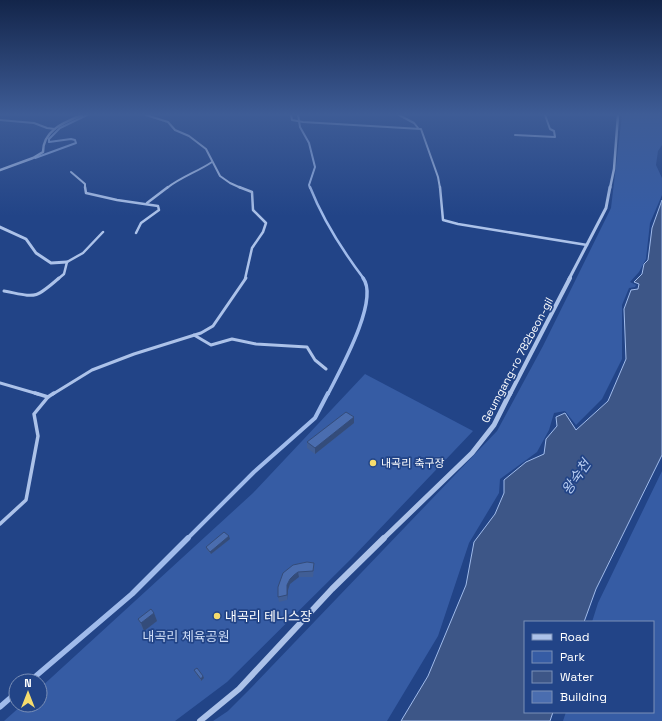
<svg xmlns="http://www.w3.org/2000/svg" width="662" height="721" font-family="'Space Grotesk','Noto Sans KR',sans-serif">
<rect width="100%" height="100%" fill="#224487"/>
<g fill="#365ca4">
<path d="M622,115h33l5,1 2,3v26l-4,6 -2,14 6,13v17l-12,28 -4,36 -7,13 -9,10 6,3 -1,2 -6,1 -7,17v54l-20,40 -26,26 -11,-14 -11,2 -5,17 -12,22 -37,27 -1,14 -30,50 -31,93 -51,85h-174l15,-10 20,-20 249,-260 46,-85 68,-138z"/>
<path d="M365,374l108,57 -121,127 -125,124 -52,39h-171l18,-16h18v-17l213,-195z"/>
<path d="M662,471v250h-99l3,-9h87v-90h-61l6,-19z"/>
</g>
<path fill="#3d5687" stroke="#a0bbeb" d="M662,200v255l-66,134 -12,33h-59v90h28l-3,9h-149l27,-45 38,-91 8,-43 21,-28 9,-21v-13l22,-18 18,-8 2,-15 11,-13 -1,-9 9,-4 11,17 32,-29 18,-42 -2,-50 7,-19 7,-1 1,-5 -5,-2 8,-8 2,-10 4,-4 4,-32z"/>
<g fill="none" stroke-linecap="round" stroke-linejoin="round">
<g stroke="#a0bbeb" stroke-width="2">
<path d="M298,115l2,12 9,16 6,24 -6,18 1,3"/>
<path d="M35,158l41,-15 -1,-3 -4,-1 -22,3v-3l11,-11 27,-13"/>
</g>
<path stroke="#a0bbeb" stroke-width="2.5" d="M310,187c13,33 32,63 54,92"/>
<path stroke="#a0bbeb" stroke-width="3.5" d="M328,394c11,-22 52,-94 35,-116"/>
<path stroke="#a0bbeb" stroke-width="4" d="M187,539l67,-67 61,-54 13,-25"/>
<g stroke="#a0bbeb" stroke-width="5.5">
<path d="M30,681l102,-87 56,-56"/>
<path d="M0,707l16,-14"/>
</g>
<g stroke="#acc2e9" stroke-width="2">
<path d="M146,115l22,7 7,8 14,6 17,13 14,27 10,7 11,5"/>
<path d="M291,115l1,5 11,2 118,7 17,48 2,11"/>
<path d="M399,115l15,8 4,5"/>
<path d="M0,120l34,3 13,5 8,1"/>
<path d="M515,135l40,2 -1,-6 -4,-2 -5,-14"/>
<path d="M71,172l14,12v4"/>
<path d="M167,188c14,-11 30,-16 45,-26"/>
</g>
<g stroke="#acc2e9" stroke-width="2.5">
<path d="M85,187l1,6 31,7 41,6 1,4 -18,13 -5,10"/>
<path d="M239,187l13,5 1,18 13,13 -3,9 -11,16 -7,31"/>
<path d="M440,187l3,33 15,4 129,21"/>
<path d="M147,203l21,-16"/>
<path d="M58,279l6,-5 3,-12 16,-9 20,-21"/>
</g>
<g stroke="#acc2e9" stroke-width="3">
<path d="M4,291c32,6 30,9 55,-13"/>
<path d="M194,335l17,10 21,-6 24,5 51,3 8,13 11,9"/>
<path d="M0,383l38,11"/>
<path d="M53,394l39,-24 42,-16 67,-21 12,-7 33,-48"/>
</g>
<g stroke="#acc2e9" stroke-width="3.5">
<path d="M35,393l13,4"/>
<path d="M0,524l26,-24 12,-64 -4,-22 14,-17 6,-4"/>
</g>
<g stroke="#acc2e9" stroke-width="2.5">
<path d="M0,170l33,-12 10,-6c0,-22 22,-30 39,-37"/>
<path d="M610,188l4,-19 4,-54"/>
</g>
<g stroke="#acc2e9" stroke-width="3">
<path d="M0,227l26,12 10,14 15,10 16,-1"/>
<path d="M569,279l37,-71 4,-21"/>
</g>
<path stroke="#acc2e9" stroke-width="4" d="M510,394l60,-116"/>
<path stroke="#acc2e9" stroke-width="5" d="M383,539l89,-86 22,-28 16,-32"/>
<path stroke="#acc2e9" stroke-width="6" d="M200,721l39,-32 93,-100 52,-51"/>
</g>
<g fill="#405e96">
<path d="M354,417v6l-39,31 -8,-6v-6z"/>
<path d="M229,536l1,3 -19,15 -5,-5v-2z"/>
<path d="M314,563v6l-1,8h-14l-5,3 -4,4 -2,6 -1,10 -8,2 -1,-5 5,-24z"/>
<path d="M154,613l3,8 -13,10 -3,-5 -3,-7z"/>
<path d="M194,670l9,6 1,2 -3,3 -6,-8z"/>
</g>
<g fill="#344c7a">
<path d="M354,417v6l-39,31v-6z"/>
<path d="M229,536l1,3 -19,15 -1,-2z"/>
<path d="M298,572l1,5 -9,7 -2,6 -1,10v-15l3,-6z"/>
<path d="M154,613l3,8 -13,10 -3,-8z"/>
<path d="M203,676l1,2 -3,3v-2z"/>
</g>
<g fill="#4a6daf" stroke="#344c7a">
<path d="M346,412l8,5 -39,31 -8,-6z"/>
<path d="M224,532l5,4 -19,16 -4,-5z"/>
<path d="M307,562l7,1 -1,8 -15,1 -4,3 -4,4 -3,6v10l-9,2v-10l5,-14 10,-8z"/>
<path d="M151,609l3,4 -13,10 -3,-4z"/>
<path d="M197,668l6,8 -2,3 -7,-9z"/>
</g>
<linearGradient id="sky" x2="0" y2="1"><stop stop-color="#13254a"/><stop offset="0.53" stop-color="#3e5c96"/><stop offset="1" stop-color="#3e5c96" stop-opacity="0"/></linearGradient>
<rect width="662" height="216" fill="url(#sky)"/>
<g fill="#f6dc6d" stroke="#224487" stroke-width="1.5">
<circle cx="373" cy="463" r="4"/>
<circle cx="217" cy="616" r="4"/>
</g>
<g text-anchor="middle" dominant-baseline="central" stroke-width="3.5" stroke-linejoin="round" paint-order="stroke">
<g font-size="11" fill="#fff" stroke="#224487">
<text transform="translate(517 360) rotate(-62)">Geumgang-ro 782beon-gil</text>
</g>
<g font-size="11" fill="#fff" stroke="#224487" text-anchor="start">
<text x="381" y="463">내곡리 축구장</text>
</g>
<g font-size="13" fill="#fff" stroke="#224487" text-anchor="start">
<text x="225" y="616">내곡리 테니스장</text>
</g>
<g font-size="13" fill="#d0def7" stroke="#224487">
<text x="186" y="636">내곡리 체육공원</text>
</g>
<g font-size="14" font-style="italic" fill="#b7ccf1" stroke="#224487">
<text transform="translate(576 477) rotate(-55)">왕숙천</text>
</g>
</g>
<rect x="524" y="621" width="130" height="92" fill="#224487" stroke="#7a8fb7"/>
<rect x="532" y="634" width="20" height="6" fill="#acc2e9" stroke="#7a8fb7"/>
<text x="560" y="641" font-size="12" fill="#ffffff">Road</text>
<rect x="532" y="651" width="20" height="12" fill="#365ca4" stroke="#7a8fb7"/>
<text x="560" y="661" font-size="12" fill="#ffffff">Park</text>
<rect x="532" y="671" width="20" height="12" fill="#3d5687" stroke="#7a8fb7"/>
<text x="560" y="681" font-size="12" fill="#ffffff">Water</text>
<rect x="532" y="691" width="20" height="12" fill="#4a6daf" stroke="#7a8fb7"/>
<text x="560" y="701" font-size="12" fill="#ffffff">Building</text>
<g transform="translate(28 693)"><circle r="19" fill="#224487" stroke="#7a8fb7"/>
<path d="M0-3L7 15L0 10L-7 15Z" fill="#f6dc6d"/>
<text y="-6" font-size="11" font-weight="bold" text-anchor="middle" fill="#ffffff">N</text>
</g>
</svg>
